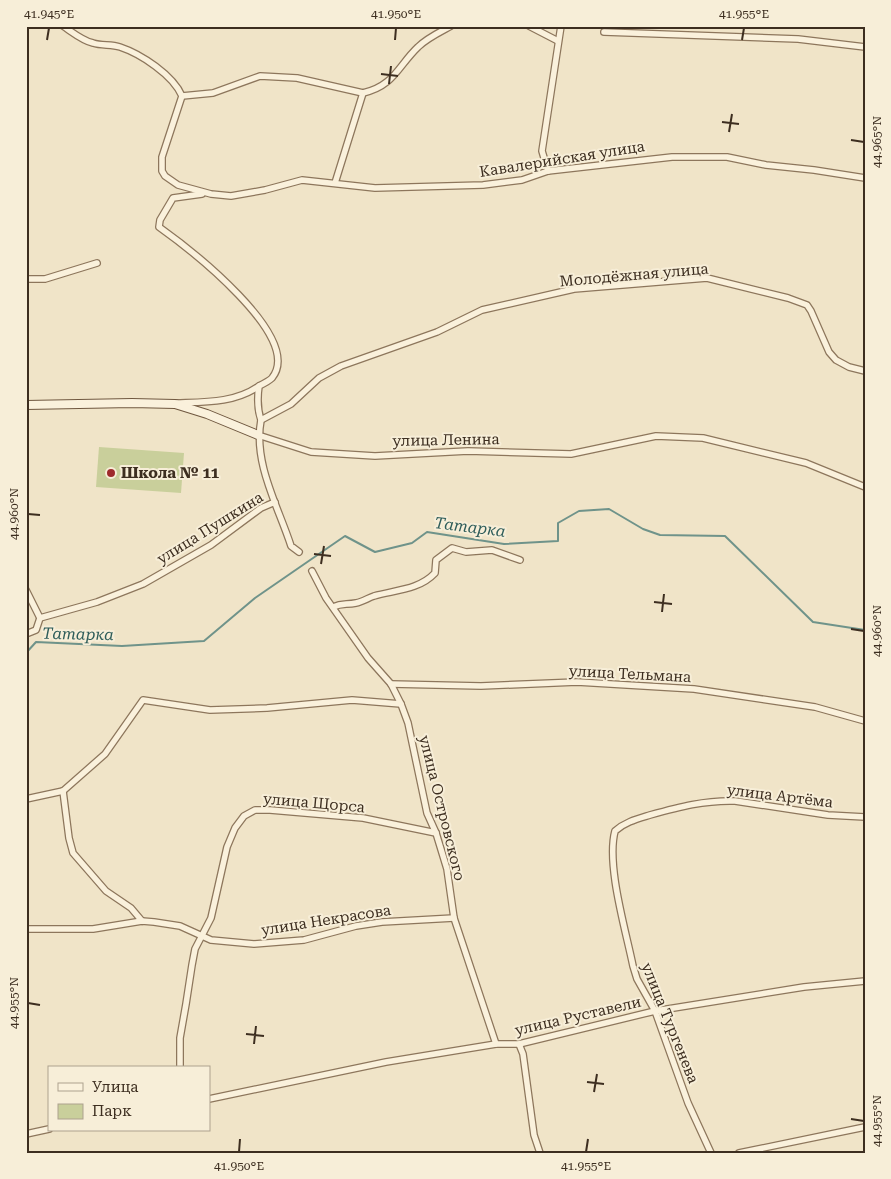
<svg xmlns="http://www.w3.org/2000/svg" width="891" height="1179" font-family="'Roboto Serif',serif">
<rect width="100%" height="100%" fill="#f0e4c8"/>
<path fill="#c9cf9b" d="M99,447l85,6 -3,40 -85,-6z"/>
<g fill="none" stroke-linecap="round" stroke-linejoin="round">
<path stroke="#6f938a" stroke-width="2" d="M26,653l10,-11 86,4 82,-5 51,-43 90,-62 30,16 37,-9 15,-11 77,12 54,-3v-18l21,-12 30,-2 34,20 17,6 65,1 88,86 52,8"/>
<g stroke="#8d765c" stroke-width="8">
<g id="street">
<path d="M63,26c9,6 20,15 30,17 9,3 18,1 27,4 21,7 53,28 62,49l-20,61v14l3,5 13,9 33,9 20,2 34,-6 37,-10 73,8 108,-3 39,-5 26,-9 124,-14h55l39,8 48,5 51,8"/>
<path d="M529,26l29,15"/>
<path d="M604,32l194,7 67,8"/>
<path d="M182,96l31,-3 47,-17 37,2 66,15c31,-7 35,-27 55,-46 9,-9 22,-15 33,-21"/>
<path d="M548,171l-6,-20 19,-125"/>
<path d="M335,183l28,-90"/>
<path d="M202,194l-29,4 -13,22 -1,7c28,20 146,110 113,151 -3,3 -9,6 -13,8 -2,13 -2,22 2,34"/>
<path d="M26,279h19l52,-16"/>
<path d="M177,403c28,-1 58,0 82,-17"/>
<path d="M258,435l53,17 64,4 93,-5 103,3 85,-18 47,2 103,25 59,24"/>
<path d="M299,552l-8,-6c-13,-40 -38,-83 -30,-126l30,-16 28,-26 22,-12 96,-34 45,-22 92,-21 133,-11 81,20 19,7 4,6 18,41 7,8 13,7 16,4"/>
<path d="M312,571l14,27 42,60 23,26 10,20 7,19 19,90 9,20 11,36 7,49 42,126"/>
<path d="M26,590l14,28"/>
<path d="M333,607c9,-4 13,-2 23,-4 6,-1 12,-5 18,-7 21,-6 45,-6 61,-23l1,-13 16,-12 14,4 26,-2 28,10"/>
<path d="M26,634l10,-4 4,-12 57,-16 46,-18 68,-39 50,-37 14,-6"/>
<path d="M391,684l90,2 96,-4 117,7 121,18 50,14"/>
<path d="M63,791l6,47 4,15 33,38 25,17 11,13"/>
<path d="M26,799l37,-8 42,-37 38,-54 67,10 57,-2 85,-8 49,4"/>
<path d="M26,929h67l49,-8 12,1 26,4 31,14 43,4 50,-4 52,-14 26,-4 72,-4"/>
<path d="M519,1044l4,10 11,81 6,18"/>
<path d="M180,1068v-30l6,-34 6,-39 3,-16 16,-31 16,-71 8,-19 9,-12 11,-6h15l93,8 73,15"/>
<path d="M209,1099l177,-37 110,-18h23l136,-33 149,-24 61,-6"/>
<path d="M26,1134l23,-5"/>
<path d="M711,1153l-23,-50 -33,-92 -18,-32 -4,-13c-7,-35 -27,-101 -18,-135 10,-9 22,-12 35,-16 29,-8 55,-15 85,-14l93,14 37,2"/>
<path d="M739,1153l126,-26"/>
</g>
</g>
<g stroke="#6f573f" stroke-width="10">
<path id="secondary" d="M26,405l106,-2 43,1 32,10 51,21"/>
</g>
<use href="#street" stroke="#faf1dc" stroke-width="5.5"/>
<use href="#secondary" stroke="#faf1dc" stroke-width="8"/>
</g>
<path fill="none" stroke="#3d2e20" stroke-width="2" d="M47,40l2,-12M395,40l1,-12M742,40l2,-12M381,74l17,2M389,84l2,-18M722,122l17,2M729,132l3,-18M851,140l13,2M28,514l12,1M314,554l17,2M321,564l3,-18M654,602l18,2M662,612l2,-18M851,629l13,2M28,1003l12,2M246,1034l18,2M254,1044l2,-18M587,1082l17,2M594,1092l3,-18M851,1119l13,2M239,1152l1,-13M586,1152l2,-13"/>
<circle fill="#9e2a2b" stroke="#f7eed8" stroke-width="2" cx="111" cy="473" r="5"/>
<g text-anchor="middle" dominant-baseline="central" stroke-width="4" stroke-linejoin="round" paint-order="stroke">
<g font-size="15" fill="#3d2e20" stroke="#f7eed8">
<text transform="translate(562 159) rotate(-9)">Кавалерийская улица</text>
<text transform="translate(634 275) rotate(-5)">Молодёжная улица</text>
<text transform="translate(446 440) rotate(-1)">улица Ленина</text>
<text transform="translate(210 528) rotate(-32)">улица Пушкина</text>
<text transform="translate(630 674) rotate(3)">улица Тельмана</text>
<text transform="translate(780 796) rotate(7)">улица Артёма</text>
<text transform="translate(314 803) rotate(5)">улица Щорса</text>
<text transform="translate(442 808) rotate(76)">улица Островского</text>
<text transform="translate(326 920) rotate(-9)">улица Некрасова</text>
<text transform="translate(578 1016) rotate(-13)">улица Руставели</text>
<text transform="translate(670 1023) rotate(68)">улица Тургенева</text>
</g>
<g font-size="15" font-weight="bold" fill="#3d2e20" stroke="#f7eed8" text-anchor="start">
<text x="121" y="473">Школа № 11</text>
</g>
<g font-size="16" font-style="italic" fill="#2f5d5a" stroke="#f7eed8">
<text transform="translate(470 527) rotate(7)">Татарка</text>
<text transform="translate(78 634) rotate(1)">Татарка</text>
</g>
</g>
<rect width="891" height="1179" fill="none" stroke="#f7eed8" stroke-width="55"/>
<rect x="48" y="1066" width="162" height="65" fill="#f7eed8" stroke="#ada18e"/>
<rect x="58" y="1083" width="25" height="8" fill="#faf1dc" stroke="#ada18e"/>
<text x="92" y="1092" font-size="15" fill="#3d2e20">Улица</text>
<rect x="58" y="1104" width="25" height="15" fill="#c9cf9b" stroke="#ada18e"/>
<text x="92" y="1116" font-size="15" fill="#3d2e20">Парк</text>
<rect x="28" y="28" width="836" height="1124" fill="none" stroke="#3d2e20" stroke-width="2"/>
<g font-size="12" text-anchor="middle" fill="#3d2e20">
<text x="49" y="18">41.945°E</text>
<text x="396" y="18">41.950°E</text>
<text x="744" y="18">41.955°E</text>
<text transform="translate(877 142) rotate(-90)" y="4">44.965°N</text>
<text transform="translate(14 514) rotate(-90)" y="4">44.960°N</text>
<text transform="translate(877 631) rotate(-90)" y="4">44.960°N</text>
<text transform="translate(14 1003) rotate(-90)" y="4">44.955°N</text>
<text transform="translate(877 1121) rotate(-90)" y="4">44.955°N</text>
<text x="239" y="1170">41.950°E</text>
<text x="586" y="1170">41.955°E</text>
</g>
</svg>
